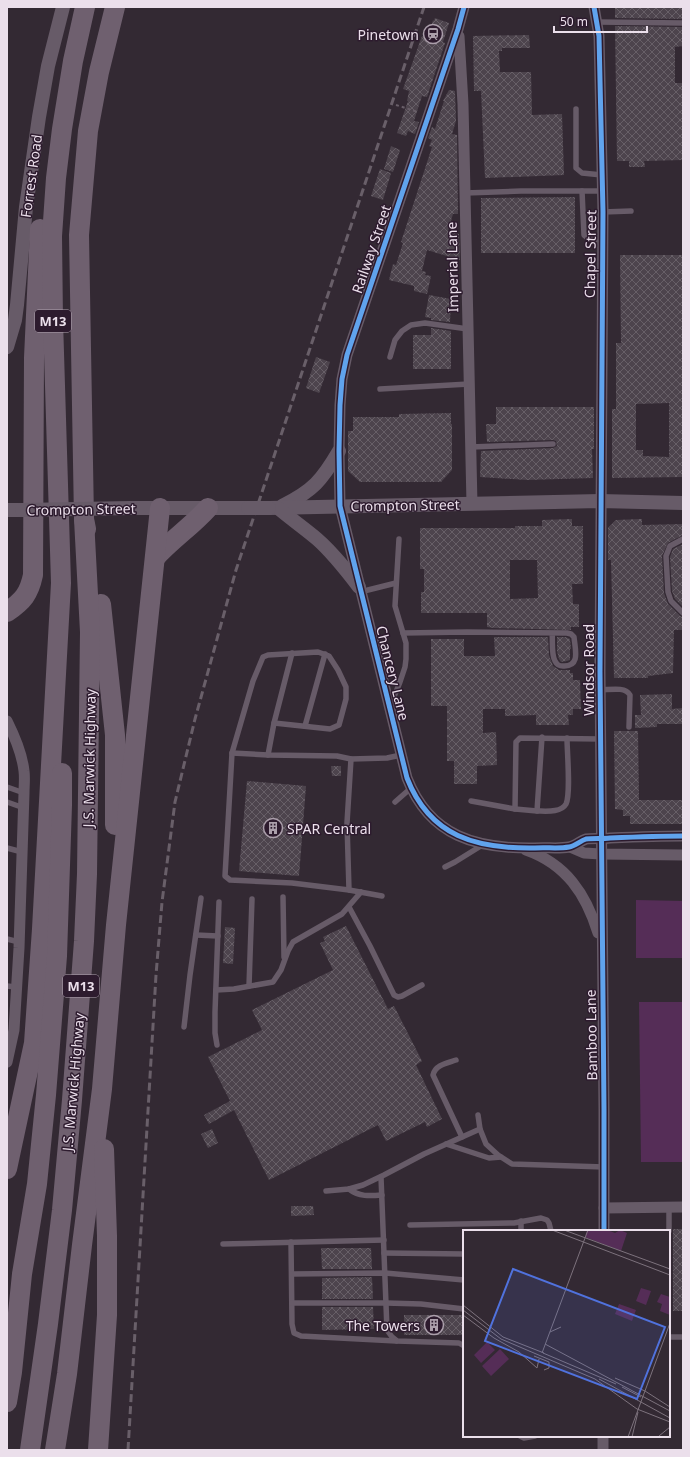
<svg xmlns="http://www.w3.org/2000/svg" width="690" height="1457" font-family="'Noto Sans',sans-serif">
<defs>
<pattern id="building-cross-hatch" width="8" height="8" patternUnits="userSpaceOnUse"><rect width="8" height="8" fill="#4d444d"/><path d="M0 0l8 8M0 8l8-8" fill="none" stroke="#675f67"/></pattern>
</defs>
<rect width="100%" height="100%" fill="#332933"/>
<g fill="#552d57">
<path d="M636,900l47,1v57h-47z"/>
<path d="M639,1002h44v160h-42z"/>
</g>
<g fill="url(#building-cross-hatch)" fill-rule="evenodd">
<path d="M615,7h68v12l-68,-1z"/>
<path d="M435,18l14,5 -6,19 2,1 -18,54 -5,-1 -2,6 -6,19 5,1 -4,12 -7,-3 -2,5 -9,-3 11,-32h-1l2,-10 -6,-2 19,-53 6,2 5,-18 1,1z"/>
<path d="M615,26l68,1v19l-8,1v36h8v77l-39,1 1,6h-16v-6h-12z"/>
<path d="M529,35l1,13h-28v3h-3l1,21h31l1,43 30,-1 2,61 -79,3 -4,-87h-7l-1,-55z"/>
<path d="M449,90l6,1 1,30 -4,13 5,1 1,79h-5l-5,17 11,3 1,26 -33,-10 -5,21 4,1 -1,3 6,1 -4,18 -13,-3v-5l-25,-6 4,-16 3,1 7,-22 -2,-1 31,-95 -3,-1 3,-6 -4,-2 4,-11 3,2 9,-28h-1z"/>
<path d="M391,146l9,4 -7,22 -9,-3z"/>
<path d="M380,169l11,4 -8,27 -12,-4z"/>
<path d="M575,197v56h-94v-55z"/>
<path d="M620,255h63v222l-71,1v-69h4v-66h5zM669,403v54l-26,-1v-6h-7v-46z"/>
<path d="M429,295l22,4 -1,23 -19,-2v-2l-6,-1z"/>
<path d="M431,328l20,3v38h-38v-34h18z"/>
<path d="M316,357l14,5 -11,31 -13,-5z"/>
<path d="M496,407h98v42h-2l1,29 -66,2 -47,-3 1,-26 72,-3 4,-2 -1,-5 -3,-1 -66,2 -1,-18h10z"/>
<path d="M451,413v11h1v46l-11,12h-81l-12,-11v-40h5v-14h46v-3z"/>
<path d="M572,519v7h11v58h-11l1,20h6v23h-8v3l-77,-2 -7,-1v-14h-66v-21h3v-23h-4v-41h95v-2h27v-6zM510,560h27l1,38 -28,1z"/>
<path d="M642,519v6l41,-1v11l-15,8 -6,13 2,37 4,11 12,12 3,1v13h-9l-1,43 -25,3v2h-34l-3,-118h-3v-32l8,-8z"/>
<path d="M683,544v63l-8,-8 -3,-8 -2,-34 3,-8z"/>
<path d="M494,637h54l1,18 4,11 6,4h11v3h3v7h7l1,29h-8v6h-5l1,10h-33v-10l-31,1v-7h-22v24l13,-1 1,33 -20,1v18h-23v-23h-7v-55h-16v-67h33v17h31z"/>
<path d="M557,637h9l4,2 1,10h-1v11l-3,1 -6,1 -2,-3 -2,-8z"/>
<path d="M672,694v15l11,-1v16h-26v3l-22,1v-13h6l-1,-20z"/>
<path d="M614,731h24l1,69h44v24h-53v-8h-7v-6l-8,-1z"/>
<path d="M331,766h10v10h-9z"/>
<path d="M247,781l59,5 -7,90 -60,-5z"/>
<path d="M346,926l42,83 6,-3 28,55 -6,4 26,54 -15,8 -2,-5 -39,19 -8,-16 -109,55 -35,-70 -25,14 -5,-9 26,-14 -22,-44 54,-27 -10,-20 81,-40 -13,-27 5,-2 -2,-4z"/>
<path d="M225,927l10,1 -2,36 -10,-1z"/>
<path d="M212,1129l6,14 -10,5 -7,-14z"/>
<path d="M291,1206h22l1,9 -23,1z"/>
<rect x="673" y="1229" width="10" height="82"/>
<path d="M321,1248h50l1,21h-50z"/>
<path d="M372,1277l1,22h-51v-21z"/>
<path d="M322,1307h51l1,22 -52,1z"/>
<rect x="404" y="1315" width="60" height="20"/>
</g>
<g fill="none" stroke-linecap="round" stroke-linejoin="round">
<path stroke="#695f69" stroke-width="2" stroke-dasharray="3 3" stroke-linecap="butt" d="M396,105l22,7"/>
<g stroke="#675b68" stroke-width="5.5">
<path d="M597,22l86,1"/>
<path d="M576,109v59l6,5 20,2"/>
<path d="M582,191l2,44 5,4 14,1"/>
<path d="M465,193l56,-2h82"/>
<path d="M603,212l28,-1"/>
<path d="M390,357l5,-17 7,-9 9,-6 14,-2 43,6"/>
<path d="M380,389l89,-5"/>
<path d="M471,447l82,-3"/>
<path d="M683,539l-13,7 -4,10 2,36 3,9 12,12"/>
<path d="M360,592l36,-9"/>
<path d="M403,633l64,-1 100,1 4,1 3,3c1,12 7,30 -11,29 -4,0 -6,-1 -8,-5 -4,-7 -2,-20 -3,-28"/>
<path d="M600,690c9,0 25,-4 30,5l-1,32"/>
<path d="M391,704l9,-22 5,-15 1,-8v-16l-11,-37 4,-67"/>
<path d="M274,723l56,6 9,-4 7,-26v-12l-8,-17 -9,-14 -11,-4 -50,3 -5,2 -10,24 -21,72 -7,123 5,4 62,3 57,7"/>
<path d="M305,726l20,-72"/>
<path d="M542,737l-5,74c8,0 24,2 29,-7 5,-10 1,-52 1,-66"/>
<path d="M232,753l36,2 69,1 14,3 36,-1 14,-3"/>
<path d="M268,755l6,-32 18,-70"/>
<path d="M351,759l-4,64 2,67 33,6"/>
<path d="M7,787l17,6"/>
<path d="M471,801l44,8 1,-67 4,-4 80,1"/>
<path d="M7,802l17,6"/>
<path d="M395,802l16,-14"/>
<path d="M515,809l22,2"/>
<path d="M7,848l15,4"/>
<path d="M445,867l10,-5 29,-18"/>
<path d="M283,897l1,60"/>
<path d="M349,907l21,39 24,49 4,2 4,-1 20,-11"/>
<path d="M196,935l22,1"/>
<path d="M7,939l12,3"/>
<path d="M7,986l9,1"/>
<path d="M249,986l3,-87"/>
<path d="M216,990l18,-1 39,-7 8,-12 7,-19 5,-9 49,-28 19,-22"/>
<path d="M184,1027l6,-52 11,-77"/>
<path d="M217,1045l-2,-12v-21l4,-110"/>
<path d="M456,1060c-9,3 -21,5 -23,15l29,62"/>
<path d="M478,1115l2,14 6,15 12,11 14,9 92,3"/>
<path d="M446,1144l43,14 12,-1"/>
<path d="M381,1177l6,153 5,7 5,4 62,2 5,3"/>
<path d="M349,1189c10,8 21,7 33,6"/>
<path d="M326,1191l23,-2 14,-4 21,-10 40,-21 56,-25"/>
<path d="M521,1221v10"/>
<path d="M410,1225l104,-2 27,-5 6,2 2,3 2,8"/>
<path d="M669,1231v-24"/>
<path d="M291,1242l1,82 2,9 7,3 95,5"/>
<path d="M223,1244l161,-4"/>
<path d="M384,1253l80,1"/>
<path d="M292,1274l93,-1 79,7"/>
<path d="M292,1303h94l35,1 43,5"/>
<path d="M669,1337h13"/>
<path d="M520,1436l4,2 11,-2"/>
</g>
<g stroke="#675b68" stroke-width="11">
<path d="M464,7l-6,22 -111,326 -5,24 -2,26 -1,46 1,55 67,272c23,59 70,71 128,70 11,-1 23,1 34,-1 6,-1 11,-6 17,-8 7,-1 16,0 24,-1 24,-1 49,-2 73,-2"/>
<path d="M594,7l5,29 4,176 -3,460 4,437v122"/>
<path d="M459,36l4,68 9,400"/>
<path d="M7,721c8,16 15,32 17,50 1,7 0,15 0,22l-5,155 -5,82 -7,32"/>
<path d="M570,847l14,6 17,1 82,1"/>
<path d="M526,850c40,14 60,44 72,83"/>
<path d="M604,1208l79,-1"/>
<path d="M603,1436v14"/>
</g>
<g stroke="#675b68" stroke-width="14">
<path d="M7,347l8,-27 2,-15 9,-98 13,-90 9,-51 15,-59"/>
<path d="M282,506c31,-15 40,-26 57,-55"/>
<path d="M131,508h117"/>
<path d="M269,508l331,-7 83,2"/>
<path d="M278,508c13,11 26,20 39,31 16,14 29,31 42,48"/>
<path d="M7,510h15"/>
</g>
<g stroke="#6f606f" stroke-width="20">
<path d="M86,529l-2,-10 -5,-284 9,-104 11,-59 16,-65"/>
<path d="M155,558c16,-18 37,-32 53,-50"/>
<path d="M101,604l14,131v90"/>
<path d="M7,612c16,-11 22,-18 26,-37l1,-217 6,-129"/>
<path d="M7,1169l27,-126 8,-114 19,-346 -8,-263 -1,-84 4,-58 6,-49 11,-68 12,-54"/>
<path d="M7,1402l5,-30 10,-98 15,-90 9,-89 11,-139 5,-151v-32"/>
<path d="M30,1450l18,-126 14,-114 10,-110 12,-159 3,-67 3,-242 -6,-113"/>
<path d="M55,1450l12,-76 15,-129 20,-156 14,-164 44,-417"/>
<path d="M98,1450l9,-135v-79l-3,-87"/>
</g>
<path stroke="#695f69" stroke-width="3" stroke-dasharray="8 4" stroke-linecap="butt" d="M128,1450l28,-475 6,-73 13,-100 20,-83 41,-149 188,-563"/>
<g stroke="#675b68" stroke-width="14">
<path d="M248,508h21"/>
<path d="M22,510l109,-2"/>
</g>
<g stroke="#2d1b2e" stroke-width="8">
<g id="cycleway">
<path d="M464,7l-6,22 -111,326 -5,24 -2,26 -1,46 1,55 67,272c23,59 70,71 128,70 11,-1 23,1 34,-1 6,-1 11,-6 17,-8 7,-1 16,0 24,-1 24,-1 49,-2 73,-2"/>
<path d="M594,7l5,29 4,176 -3,460 4,437v122"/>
</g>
</g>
<use href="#cycleway" stroke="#60a3ed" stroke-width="5"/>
</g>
<defs>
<g id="station-ring" transform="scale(1)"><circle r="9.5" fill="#2d1b2e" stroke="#ab9fab" stroke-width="1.5"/><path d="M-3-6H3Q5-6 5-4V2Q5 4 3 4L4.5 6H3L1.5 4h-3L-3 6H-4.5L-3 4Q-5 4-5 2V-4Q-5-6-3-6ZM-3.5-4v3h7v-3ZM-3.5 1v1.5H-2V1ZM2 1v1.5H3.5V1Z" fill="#ab9fab"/></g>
<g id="building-ring" transform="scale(1)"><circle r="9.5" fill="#2d1b2e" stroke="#ab9fab" stroke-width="1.5"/><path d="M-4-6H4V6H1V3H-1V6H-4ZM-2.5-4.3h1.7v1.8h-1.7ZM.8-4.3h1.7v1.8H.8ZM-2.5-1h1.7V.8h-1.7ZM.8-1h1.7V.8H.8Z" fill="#ab9fab"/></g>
</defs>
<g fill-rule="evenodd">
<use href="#station-ring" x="433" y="34"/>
<use href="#building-ring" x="273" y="828"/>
<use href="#building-ring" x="434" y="1325"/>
</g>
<g text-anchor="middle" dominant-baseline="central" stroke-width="3" stroke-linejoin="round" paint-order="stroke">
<g fill="#2d1b2e" stroke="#b2a4b2" stroke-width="1">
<rect x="35" y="310" width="36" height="22" rx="3"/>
<rect x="63" y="975" width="36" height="22" rx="3"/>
</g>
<g font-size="13" font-weight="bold" fill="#ebdfeb">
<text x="53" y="321">M13</text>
<text x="81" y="986">M13</text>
</g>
<g font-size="14" fill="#ebdfeb" stroke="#2d1b2e" text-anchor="end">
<text x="419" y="34">Pinetown</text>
<text x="287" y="828" text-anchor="start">SPAR Central</text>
<text x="420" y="1325">The Towers</text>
</g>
<g font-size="14" fill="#ebdfeb" stroke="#2d1b2e">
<text transform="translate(31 176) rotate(-82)">Forrest Road</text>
<text transform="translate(371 249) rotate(-71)">Railway Street</text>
<text transform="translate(590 254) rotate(-89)">Chapel Street</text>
<text transform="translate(452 267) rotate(-91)">Imperial Lane</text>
<text transform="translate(405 505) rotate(-1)">Crompton Street</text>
<text transform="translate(81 509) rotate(-1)">Crompton Street</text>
<text transform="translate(588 670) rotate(-90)">Windsor Road</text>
<text transform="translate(393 673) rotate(76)">Chancery Lane</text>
<text transform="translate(89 758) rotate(-89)">J.S. Marwick Highway</text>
<text transform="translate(591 1035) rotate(-91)">Bamboo Lane</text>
<text transform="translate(73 1082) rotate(-85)">J.S. Marwick Highway</text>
</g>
</g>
<g transform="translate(463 1230)">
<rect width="207" height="207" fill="#332933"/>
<path d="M178,58l10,3 -5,14 -10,-4zM156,74l17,6 -4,11 -17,-7zM24,112l8,8 -14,13 -7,-8zM37,119l9,10 -18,17 -9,-10z" fill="#552d57"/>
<path d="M124,0h20l8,3 5,-3 7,3 -6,18 -36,-14z" fill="#552d57"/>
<path d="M198,64l9,3v18l-10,-4 2,-7 -5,-2z" fill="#552d57"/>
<path fill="none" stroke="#7d727d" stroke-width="1" d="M89,0l118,45M101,0l106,39M0,75l40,32 41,16M0,80l38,29 94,40 42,30 33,13M0,85l31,23 25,14 18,16 2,-9M87,102l11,-5M82,114l125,67M79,123l46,-123M80,123l73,31M71,126l15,6v6l-5,2M152,148l30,13 25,16M136,149l71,39M159,157l19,10M196,206l11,-9M165,207l42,-114M169,207l6,-25"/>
<path fill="#5072dd" fill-opacity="0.15" stroke="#5072dd" stroke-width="2" d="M50,39l152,58 -28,72 -152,-58z"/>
<rect width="207" height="207" fill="none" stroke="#ebdfeb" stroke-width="2"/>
</g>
<rect width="690" height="1457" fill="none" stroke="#ebdfeb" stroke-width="16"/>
<path d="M554 26v6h93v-6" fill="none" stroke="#ebdfeb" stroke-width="2"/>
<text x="560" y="26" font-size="12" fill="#ebdfeb" stroke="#2d1b2e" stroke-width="3" paint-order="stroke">50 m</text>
</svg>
